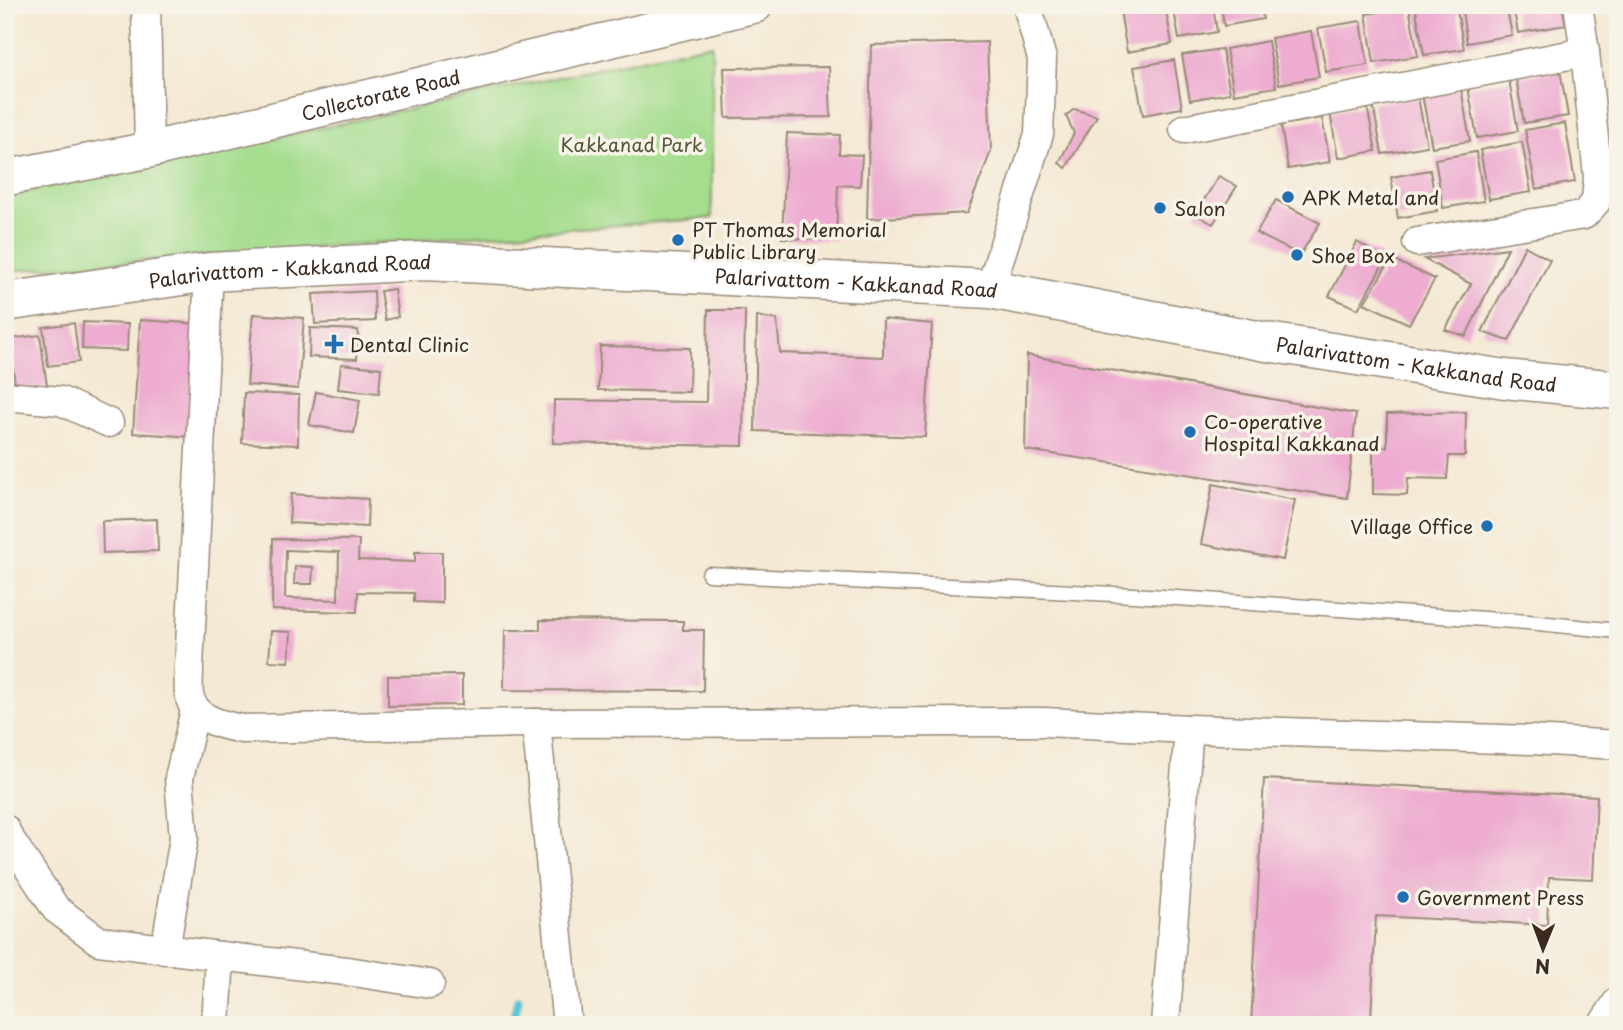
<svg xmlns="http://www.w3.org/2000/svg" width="1623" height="1030" font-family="'Playpen Sans',sans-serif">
<rect width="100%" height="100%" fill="#f7f3e8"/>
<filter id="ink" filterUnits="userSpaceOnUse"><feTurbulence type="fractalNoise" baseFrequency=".0143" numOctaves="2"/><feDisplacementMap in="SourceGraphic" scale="14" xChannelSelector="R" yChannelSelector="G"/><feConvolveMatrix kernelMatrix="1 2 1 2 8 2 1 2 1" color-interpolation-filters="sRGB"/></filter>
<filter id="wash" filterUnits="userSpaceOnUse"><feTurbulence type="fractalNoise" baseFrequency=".00686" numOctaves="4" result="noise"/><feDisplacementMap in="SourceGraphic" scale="28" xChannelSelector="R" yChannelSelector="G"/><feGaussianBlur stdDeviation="1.57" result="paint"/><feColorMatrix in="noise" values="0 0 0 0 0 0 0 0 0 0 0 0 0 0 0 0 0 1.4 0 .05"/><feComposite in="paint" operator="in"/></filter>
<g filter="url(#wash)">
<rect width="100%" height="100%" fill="#f4e9d4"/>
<path fill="#a5dd8e" stroke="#708456" stroke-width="2" d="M712,44v174l-707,53v-75z"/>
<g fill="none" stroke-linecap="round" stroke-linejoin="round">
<path stroke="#58c3d3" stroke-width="9" d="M512,1025l6,-26"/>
</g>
<g id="blocks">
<g fill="#edacd0" fill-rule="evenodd">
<path d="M1119,5h46l7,39 -45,8z"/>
<path d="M1173,5h40l4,27 -38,7z"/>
<path d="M1221,5h39l3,14 -39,7z"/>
<path d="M1273,5h36v2l-34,6z"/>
<path d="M1415,5h41l8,44 -40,6z"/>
<path d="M1461,5h45l6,30 -45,8z"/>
<path d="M1513,5h49l4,20 -48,8z"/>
<path d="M1409,7l9,49 -44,7 -8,-49z"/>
<path d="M1361,21l7,44 -42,7 -8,-44z"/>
<path d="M1311,31l8,46 -40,7 -8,-46z"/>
<path d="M1268,41l8,46 -42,7 -8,-45z"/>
<path d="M987,42l4,109 -24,62 -100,6 4,-174z"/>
<path d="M1222,49l8,44 -40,7 -8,-45z"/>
<path d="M1174,60l8,48 -39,7 -9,-48z"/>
<path d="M829,67l2,50 -105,1 -2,-50z"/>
<path d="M1560,70l8,46 -44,7 -8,-45z"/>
<path d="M1509,80l9,51 -41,7 -9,-51z"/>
<path d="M1461,88l9,53 -38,6 -10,-53z"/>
<path d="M1418,97l9,49 -45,8 -9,-50z"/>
<path d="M1367,106l9,45 -38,7 -8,-46z"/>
<path d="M1074,109l23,7 -31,52 -7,-5 15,-30 -8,-17z"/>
<path d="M1322,118l8,44 -42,7 -7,-44z"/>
<path d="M1565,123l10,59 -39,7 -11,-59z"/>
<path d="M787,133l53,2 -1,19 23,1 -2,31 -22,-1 -2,55 -54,-2z"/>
<path d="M1522,142l9,50 -42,7 -9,-49z"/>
<path d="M1476,152l8,49 -41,7 -8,-49z"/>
<path d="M1430,170l7,41 -39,7 -7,-41z"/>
<path d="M1219,176l18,10 -24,38 -18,-10z"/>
<path d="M1276,200l44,23 -20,32 -44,-22z"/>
<path d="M1357,242l29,17 -28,50 -29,-13z"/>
<path d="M1525,246l25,14 -41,81 -27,-9z"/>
<path d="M1508,248l-42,88 -21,-6 26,-46 -47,-25z"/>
<path d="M1391,259l44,20 -26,45 -45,-21z"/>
<path d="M394,289l4,28 -13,3 -5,-29z"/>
<path d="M374,291l1,30 -60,3 -2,-30z"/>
<path d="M708,310h37l-2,136 -190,-3 1,-43 152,2z"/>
<path d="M253,314l51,4 -6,71 -51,-4z"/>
<path d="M757,316l20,4 3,33 103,4v-38l49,5 -7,113 -170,-6z"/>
<path d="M140,320l79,5 -7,113 -79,-5z"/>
<path d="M83,322l45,2 -1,27 -45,-2z"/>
<path d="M74,323l5,39 -31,4 -5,-39z"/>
<path d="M310,328l48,2 -1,29 -48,-2z"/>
<path d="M40,335l7,51 -31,5 -7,-52z"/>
<path d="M600,346l90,2 -1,44 -91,-2z"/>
<path d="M1027,355l329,59 -9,84 -322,-48z"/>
<path d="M341,364l40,4 -2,25 -41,-4z"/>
<path d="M316,392l44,8 -6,33 -45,-8z"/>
<path d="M244,393l55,2 -1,50 -56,-2z"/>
<path d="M1466,412l-1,44h-16l-2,23 -39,-1 -1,17 -34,-1v-47h14v-33z"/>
<path d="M1213,484l82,16 -12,60 -82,-16z"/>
<path d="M291,494l77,5 -1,28 -78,-4z"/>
<path d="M157,519l1,32 -55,2 -1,-32z"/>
<path d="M273,539l86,1 -1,20 57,2v-10h27v51l-28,-1v-9l-56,-1 -1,20 -85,-2zM286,550l53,2 -1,48 -53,-2z"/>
<path d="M295,566l18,1 -1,17h-18z"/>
<path d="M540,620l143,1v9h21l-1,61 -199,-1 1,-60h35z"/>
<path d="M271,631l20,1 -2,30 -20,-1z"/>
<path d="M462,675v30l-74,1v-30z"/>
<path d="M1264,779l333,17 -4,83 -44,-2 -2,48 -171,-9 -5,103 85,4v2h-205z"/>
</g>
</g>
</g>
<g filter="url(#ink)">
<use href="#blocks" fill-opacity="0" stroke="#988a79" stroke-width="2"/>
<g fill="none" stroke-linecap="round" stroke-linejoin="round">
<g stroke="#988a79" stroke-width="17">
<path id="service" d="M709,574l424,21 395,27 90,9"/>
</g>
<g stroke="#988a79" stroke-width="31">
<g id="minor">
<path d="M146,5l3,145"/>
<path d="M1184,129l401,-77 -7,-47"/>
<path d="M1417,242l167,-27 12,-13 2,-25 -13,-125"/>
<path d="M209,272l-20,394c0,9 -1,19 0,28 4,25 32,31 53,35l283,-6 519,-1 145,7 343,11 86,5"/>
<path d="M990,289l49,-155 3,-75 -15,-54"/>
<path d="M5,396l56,5 48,22"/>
<path d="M536,723l31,302"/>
<path d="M5,829l3,7 48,73 43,32 121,15"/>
<path d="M165,950l19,-112 -5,-60 16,-68"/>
<path d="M216,1025l4,-69 134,16 76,12"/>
<path d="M1165,1025l24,-296"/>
<path d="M1602,1025l16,-24"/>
</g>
</g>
<g stroke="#988a79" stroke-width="38">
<g id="tertiary">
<path id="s1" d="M5,178l144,-28 606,-145"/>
</g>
</g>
<g stroke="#988a79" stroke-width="41">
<g id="primary">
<path id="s2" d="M5,302l204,-30 216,-11 565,28 277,53 238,37 113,11"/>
</g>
</g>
<use href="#service" stroke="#fff" stroke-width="14"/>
<use href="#minor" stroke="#fff" stroke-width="28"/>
<use href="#tertiary" stroke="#fff" stroke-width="35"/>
<use href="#primary" stroke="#fff" stroke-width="38"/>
</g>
</g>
<g fill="#1f6fb2" stroke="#f7f3e8" stroke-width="2.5">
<circle cx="1288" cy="197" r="7"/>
<circle cx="1160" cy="208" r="7"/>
<circle cx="678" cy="240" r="7"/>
<circle cx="1297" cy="255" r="7"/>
<path d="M330.5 333.5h7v7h7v7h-7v7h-7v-7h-7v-7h7z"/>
<circle cx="1190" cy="432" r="7"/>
<circle cx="1487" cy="526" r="7"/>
<circle cx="1403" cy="897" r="7"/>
</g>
<g text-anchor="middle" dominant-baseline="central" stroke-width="7" stroke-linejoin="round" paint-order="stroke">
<g font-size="19" fill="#3b2a1e" stroke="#f7f3e8">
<text stroke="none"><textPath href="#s1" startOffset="385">Collectorate Road</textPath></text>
<text stroke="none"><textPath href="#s2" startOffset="287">Palarivattom - Kakkanad Road</textPath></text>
<text stroke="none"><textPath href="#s2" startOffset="854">Palarivattom - Kakkanad Road</textPath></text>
<text stroke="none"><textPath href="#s2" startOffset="1421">Palarivattom - Kakkanad Road</textPath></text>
</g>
<g font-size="19" fill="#56573a" stroke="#f7f3e8">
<text x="632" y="144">Kakkanad Park</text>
</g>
<g font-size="19" fill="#3b2a1e" stroke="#f7f3e8" text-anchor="start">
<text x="1302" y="197">APK Metal and</text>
<text x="1174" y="208">Salon</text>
<text x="692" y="229">PT Thomas Memorial<tspan x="692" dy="22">Public Library</tspan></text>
<text x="1311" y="255">Shoe Box</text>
<text x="350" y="344">Dental Clinic</text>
<text x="1204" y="421">Co-operative<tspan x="1204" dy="22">Hospital Kakkanad</tspan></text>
<text x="1473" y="526" text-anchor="end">Village Office</text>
<text x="1417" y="897">Government Press</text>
</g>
</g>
<rect width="1623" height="1030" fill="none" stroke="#f7f3e8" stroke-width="28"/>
<g transform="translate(1543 949) rotate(181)" stroke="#f7f3e8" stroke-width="5" paint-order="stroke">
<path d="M0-5L12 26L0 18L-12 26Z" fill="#3b2a1e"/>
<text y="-10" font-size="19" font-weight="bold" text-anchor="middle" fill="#3b2a1e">N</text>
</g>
</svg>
